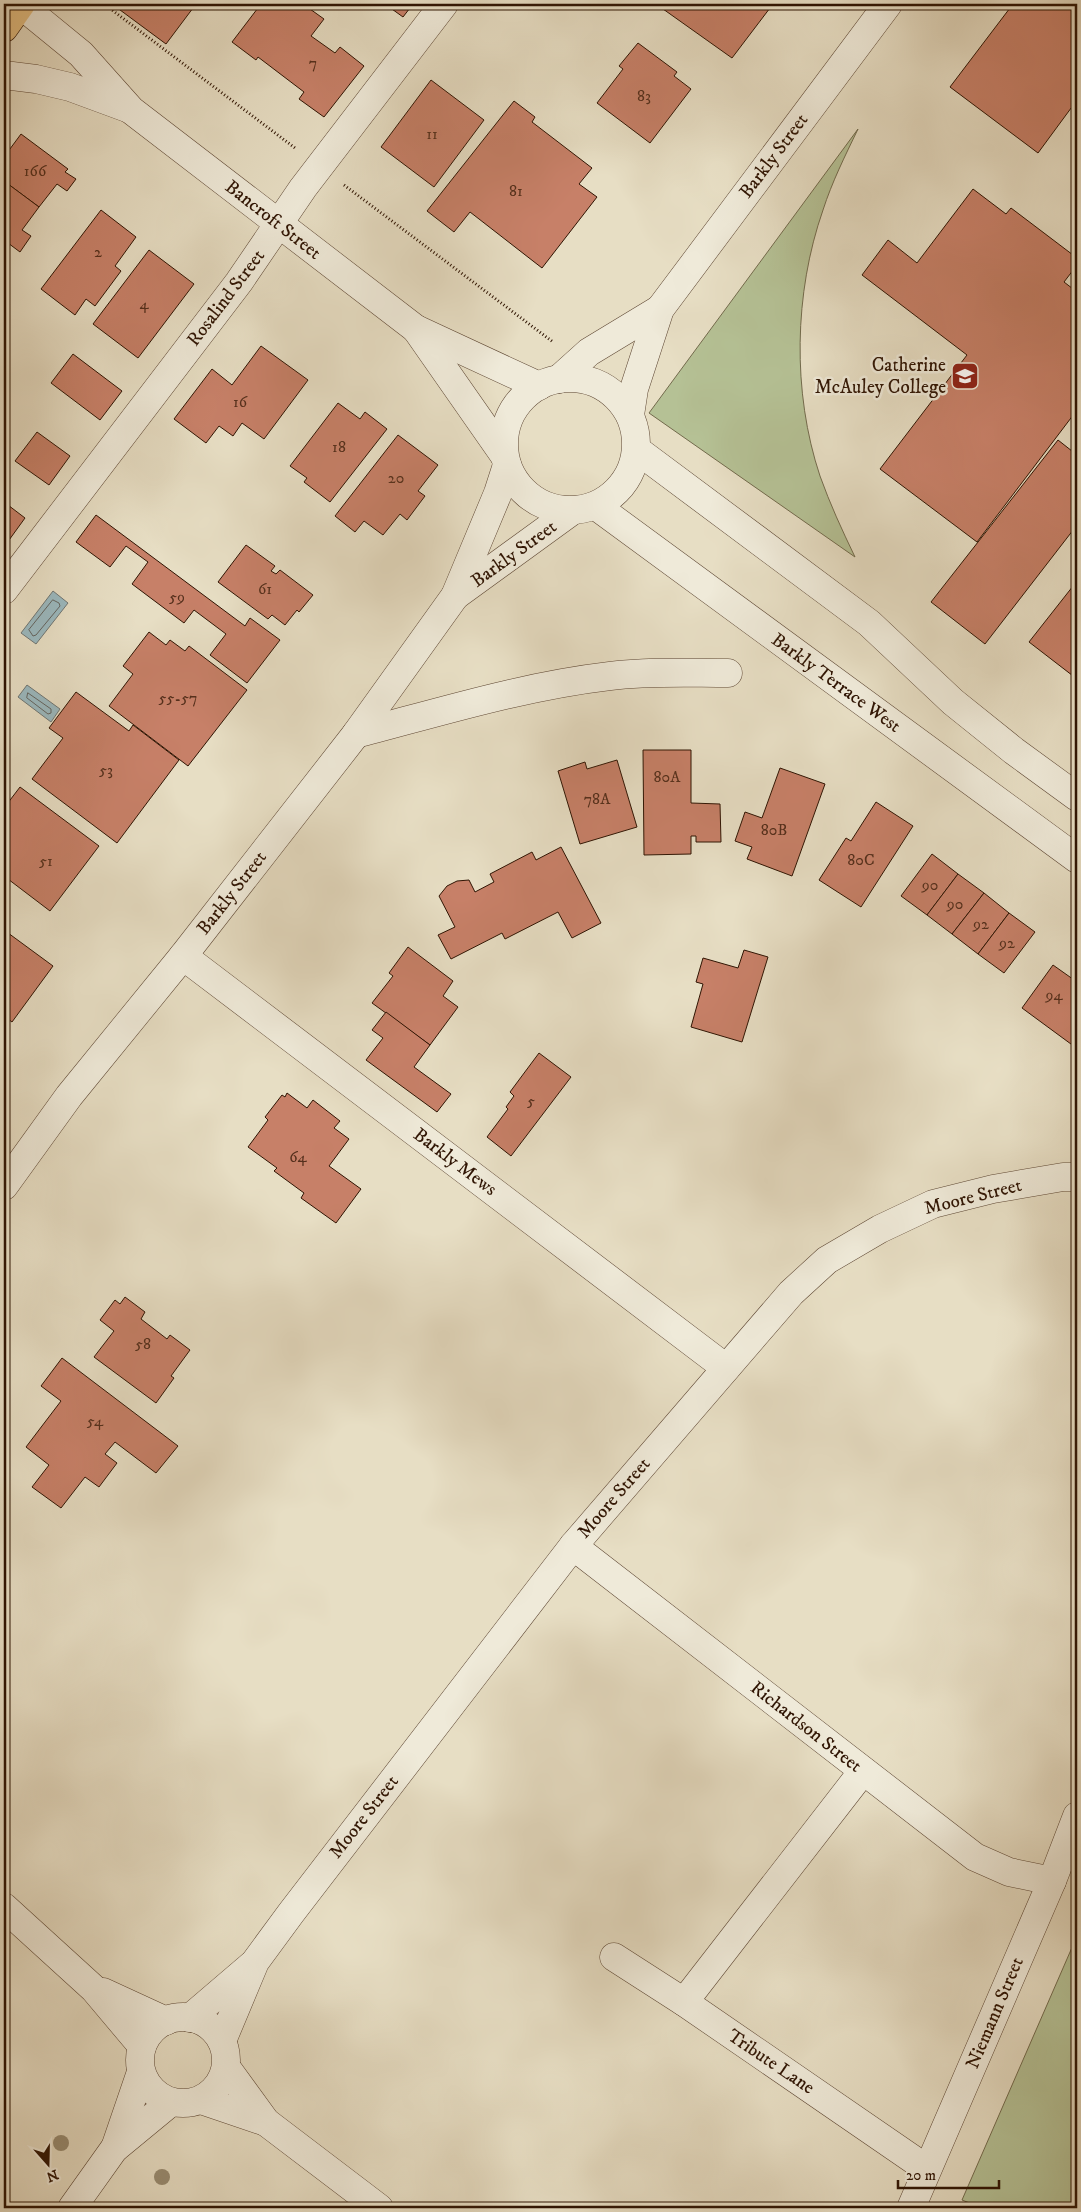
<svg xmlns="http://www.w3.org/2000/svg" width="1081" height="2212" font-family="'IM FELL DW Pica',serif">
<rect width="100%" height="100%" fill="#e7dec4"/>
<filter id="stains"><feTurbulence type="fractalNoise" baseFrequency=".004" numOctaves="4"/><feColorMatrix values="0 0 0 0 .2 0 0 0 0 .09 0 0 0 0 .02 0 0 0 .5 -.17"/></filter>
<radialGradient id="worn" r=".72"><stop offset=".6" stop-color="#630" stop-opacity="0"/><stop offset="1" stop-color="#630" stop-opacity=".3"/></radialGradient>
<g fill="#b5c195" stroke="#726a4c">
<path d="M858,129c-13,27 -26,53 -35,81 -29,83 -31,182 -3,266 10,28 22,54 35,81l-206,-144z"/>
<path d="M1077,1936v272h-95l-20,-8z"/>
</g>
<g fill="#9bb9bf" stroke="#707774">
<path d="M53,591l15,12 -32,41 -15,-11z"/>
<path d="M27,685l33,24 -9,13 -33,-25z"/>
</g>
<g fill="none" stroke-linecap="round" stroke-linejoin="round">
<g stroke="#656661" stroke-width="1">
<path d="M53,600l6,3 1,3 -24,29 -3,1 -4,-6z"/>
<path d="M28,693l23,16v4l-3,1 -21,-16z"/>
</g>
</g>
<g fill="#c78068" stroke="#2f1403">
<path d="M112,4h84l-30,40z"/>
<path d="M261,4h42l21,15 -13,17 24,17 5,-6 24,19 -40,51 -25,-18 5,-7 -46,-35 -2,3 -24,-18z"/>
<path d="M385,4h28l-10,13z"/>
<path d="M656,4h117l-41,54z"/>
<path d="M1013,4h64v96l-39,53 -88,-66z"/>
<path d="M638,43l39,29 -3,4 17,13 -41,54 -53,-40 26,-34 -4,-3z"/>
<path d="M431,80l53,40 -50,67 -53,-40z"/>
<path d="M514,101l21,16 -3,5 60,46 -13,16 18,13 -55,71 -72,-56 -16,20 -27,-21z"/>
<path d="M21,134l47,35 -3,3 11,7 -9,12 -10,-7 -18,23 -35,-26v-24z"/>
<path d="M4,181l35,26 -17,23 9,6 -11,16 -16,-12z"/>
<path d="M973,189l33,25 5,-6 66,50v7l-13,17 13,10v118l-100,132 -97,-73 87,-114 -105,-80 26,-35 29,23z"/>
<path d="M101,210l35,27 -21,29 6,5 -26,35 -9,-7 -11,16 -34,-26z"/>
<path d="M149,250l45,34 -56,74 -45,-34z"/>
<path d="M261,346l47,34 -44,59 -22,-16 -9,13 -14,-10 -13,17 -32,-24 38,-50 20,16z"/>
<path d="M73,354l49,37 -22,29 -49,-37z"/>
<path d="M338,403l22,16 5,-7 22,17 -57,73 -26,-20 3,-4 -17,-12z"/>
<path d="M37,432l33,24 -21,29 -34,-24z"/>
<path d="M398,435l40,30 -20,26 7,5 -18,24 -7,-6 -17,21 -19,-14 -9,11 -20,-16z"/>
<path d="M1058,440l19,15v70l-92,119 -54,-42z"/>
<path d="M4,502l21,16 -21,29z"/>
<path d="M96,515l149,111 5,-8 30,22 -33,43 -37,-28 16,-21 -32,-24 -10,13 -52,-39 16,-22 -22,-16 -16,21 -34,-25z"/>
<path d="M246,545l29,21 -4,5 5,3 4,-4 33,25 -14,17 -2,-2 -12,15 -13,-10 -4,4 -50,-37z"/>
<path d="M1077,581v98l-48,-37z"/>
<path d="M149,632l17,13 4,-5 15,11 4,-5 58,44 -59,76 -79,-60 24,-32 -10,-8z"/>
<path d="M76,692l53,39 4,-6 46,35 -62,83 -85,-64 31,-41 -14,-10z"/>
<path d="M643,750h48v53l29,1 1,38h-25v-6h-5v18l-47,1z"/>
<path d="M617,760l20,67 -57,17 -22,-73 27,-9 2,7z"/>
<path d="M780,768l45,16 -33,92 -45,-17 5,-12 -17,-6 10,-29 17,6z"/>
<path d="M20,787l79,59 -49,65 -46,-35v-68z"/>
<path d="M876,802l37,24 -52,81 -42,-27 27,-42 5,3z"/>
<path d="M561,847l40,76 -29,15 -14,-26 -53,27 -3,-6 -51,26 -13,-24 17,-8 -16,-31 8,-10 10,-5 12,-1 6,12 19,-10 -4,-8 42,-22 4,8z"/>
<path d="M932,854l26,20 -31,41 -26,-19z"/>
<path d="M958,874l26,19 -32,41 -25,-19z"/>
<path d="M984,893l25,20 -31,41 -26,-20z"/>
<path d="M1009,913l26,19 -31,41 -26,-19z"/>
<path d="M4,930l49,36 -41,56 -8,-6z"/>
<path d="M408,947l45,34 -10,15 15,11 -28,38 -58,-42 21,-27 -4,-3z"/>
<path d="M744,950l24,7 -26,85 -51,-15 12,-43 -7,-2 7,-24 35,10z"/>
<path d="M1053,965l24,17v62l-2,3 -53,-39z"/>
<path d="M386,1012l44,33 -16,22 37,27 -14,18 -71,-52 17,-22 -11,-8z"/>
<path d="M539,1053l32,24 -60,79 -24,-19 21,-28 -2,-2 8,-11 -4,-4z"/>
<path d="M287,1093l20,15 6,-8 27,21 -6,7 15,11 -20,27 32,23 -25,34 -35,-25 3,-5 -30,-22 3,-3 -29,-21 20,-27 -3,-3 17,-22 3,2z"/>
<path d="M125,1297l20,15 -4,7 26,20 3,-4 20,15 -19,26 3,2 -18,25 -62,-46 20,-26 -14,-11 15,-20 5,4z"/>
<path d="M62,1358l116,88 -22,27 -41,-31 -10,12 12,9 -18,24 -14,-10 -24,31 -29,-21 17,-22 -23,-18 35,-46 -20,-15z"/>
</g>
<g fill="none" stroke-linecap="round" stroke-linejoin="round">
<g stroke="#5d4633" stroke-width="29">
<g id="minor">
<path d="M21,5l60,49 50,56 285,219 123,57"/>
<path d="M4,75l32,4 34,8 57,21"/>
<path d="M416,329l88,126"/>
<circle cx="570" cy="444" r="66"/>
<path d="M559,379l30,-27 71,-43"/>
<path d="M630,415l4,-26 26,-80 228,-305"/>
<path d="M637,450l232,173 84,79 61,49 63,46"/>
<path d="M596,506l481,353"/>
<path d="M4,590l235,-308 64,-94 141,-184"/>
<path d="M455,596l117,-85"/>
<path d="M356,734c84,-22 168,-48 254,-58 39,-5 79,-3 118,-3"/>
<path d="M183,956l543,412"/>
<path d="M4,1186l65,-90 114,-140 173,-222 99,-138 43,-103 9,-28"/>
<path d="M573,1546l402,311 34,15 43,9"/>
<path d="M4,1907l90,82 48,57"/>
<path d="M614,1957l70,45 243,167"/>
<path d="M103,1992l63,29"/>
<path d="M684,2002l179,-231"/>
<circle cx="183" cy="2060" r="43"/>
<path d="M190,2018l62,-53"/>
<path d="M222,2041l33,-79 36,-49 282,-367 218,-253 36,-33 53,-31 53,-25 60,-15 70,-12h14"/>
<path d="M226,2067l40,55 113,86"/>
<path d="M201,2100l65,22"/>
<path d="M115,2148l26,-76"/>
<path d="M72,2208l42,-59 57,-47"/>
<path d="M911,2208l141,-327 25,-65"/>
</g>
</g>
<g stroke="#2f1403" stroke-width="29">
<path id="major" d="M4,28l17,-24"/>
</g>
<g stroke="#2f1403" stroke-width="3" stroke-dasharray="1 2.5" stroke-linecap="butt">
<path d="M104,4l191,144"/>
<path d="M344,185l209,157"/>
</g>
<use href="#minor" stroke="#efead9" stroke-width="28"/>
<use href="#major" stroke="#e4bf82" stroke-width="28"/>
</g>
<g fill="#988c72">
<circle cx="61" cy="2143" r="8"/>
<circle cx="162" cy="2177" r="8"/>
</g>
<defs>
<g id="school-square" transform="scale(1.4375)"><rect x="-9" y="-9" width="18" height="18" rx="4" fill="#8f2418" stroke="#efead9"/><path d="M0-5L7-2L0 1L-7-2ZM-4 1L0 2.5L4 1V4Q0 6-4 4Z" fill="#fff"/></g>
</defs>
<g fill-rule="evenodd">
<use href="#school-square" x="965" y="376"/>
</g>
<g text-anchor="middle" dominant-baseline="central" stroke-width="5" stroke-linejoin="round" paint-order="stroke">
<g font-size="16" fill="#552f1c">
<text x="313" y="63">7</text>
<text x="644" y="96">83</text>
<text x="432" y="134">11</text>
<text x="35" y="171">166</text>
<text x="516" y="191">81</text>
<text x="98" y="252">2</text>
<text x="144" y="304">4</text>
<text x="240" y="402">16</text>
<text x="339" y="447">18</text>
<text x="396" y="478">20</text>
<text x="265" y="589">61</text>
<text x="177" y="597">59</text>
<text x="178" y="698">55-57</text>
<text x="106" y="770">53</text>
<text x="667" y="777">80A</text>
<text x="597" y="799">78A</text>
<text x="774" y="830">80B</text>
<text x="861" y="860">80C</text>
<text x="46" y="861">51</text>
<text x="930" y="885">90</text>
<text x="955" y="904">90</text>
<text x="981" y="924">92</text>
<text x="1007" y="943">92</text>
<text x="1054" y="995">94</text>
<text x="531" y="1101">5</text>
<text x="298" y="1157">64</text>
<text x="143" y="1344">58</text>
<text x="95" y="1421">54</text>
</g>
<g font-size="19" fill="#2f1403" stroke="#efead9">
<text transform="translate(774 156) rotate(-53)">Barkly Street</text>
<text transform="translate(273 220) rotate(38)">Bancroft Street</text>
<text transform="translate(226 298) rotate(-53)">Rosalind Street</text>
<text transform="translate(514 554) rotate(-36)">Barkly Street</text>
<text transform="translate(836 683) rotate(36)">Barkly Terrace West</text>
<text transform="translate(232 893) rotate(-52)">Barkly Street</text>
<text transform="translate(455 1162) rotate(37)">Barkly Mews</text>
<text transform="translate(973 1197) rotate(-14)">Moore Street</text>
<text transform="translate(614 1498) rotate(-49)">Moore Street</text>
<text transform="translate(806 1727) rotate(38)">Richardson Street</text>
<text transform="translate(364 1817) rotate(-52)">Moore Street</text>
<text transform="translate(995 2013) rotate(-67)">Niemann Street</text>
<text transform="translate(771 2062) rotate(34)">Tribute Lane</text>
</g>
<g font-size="19" fill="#2f1403" stroke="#efead9" text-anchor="end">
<text x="946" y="365">Catherine<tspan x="946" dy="22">McAuley College</tspan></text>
</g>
</g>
<rect width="1081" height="2212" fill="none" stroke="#e7dec4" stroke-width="20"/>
<rect x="5" y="5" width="1071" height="2202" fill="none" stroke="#2f1403" stroke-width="2.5"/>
<rect x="10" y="10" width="1061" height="2192" fill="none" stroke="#2f1403"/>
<g transform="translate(48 2164) rotate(160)" stroke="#efead9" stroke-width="4" paint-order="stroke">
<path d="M0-4L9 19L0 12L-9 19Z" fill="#2f1403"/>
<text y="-8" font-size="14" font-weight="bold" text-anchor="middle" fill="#2f1403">N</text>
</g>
<path d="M898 2180v8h101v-8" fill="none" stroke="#2f1403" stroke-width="2.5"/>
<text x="906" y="2180" font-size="15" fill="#2f1403" stroke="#efead9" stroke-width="4" paint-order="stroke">20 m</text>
<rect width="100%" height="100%" filter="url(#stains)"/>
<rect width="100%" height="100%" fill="url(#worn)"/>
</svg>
